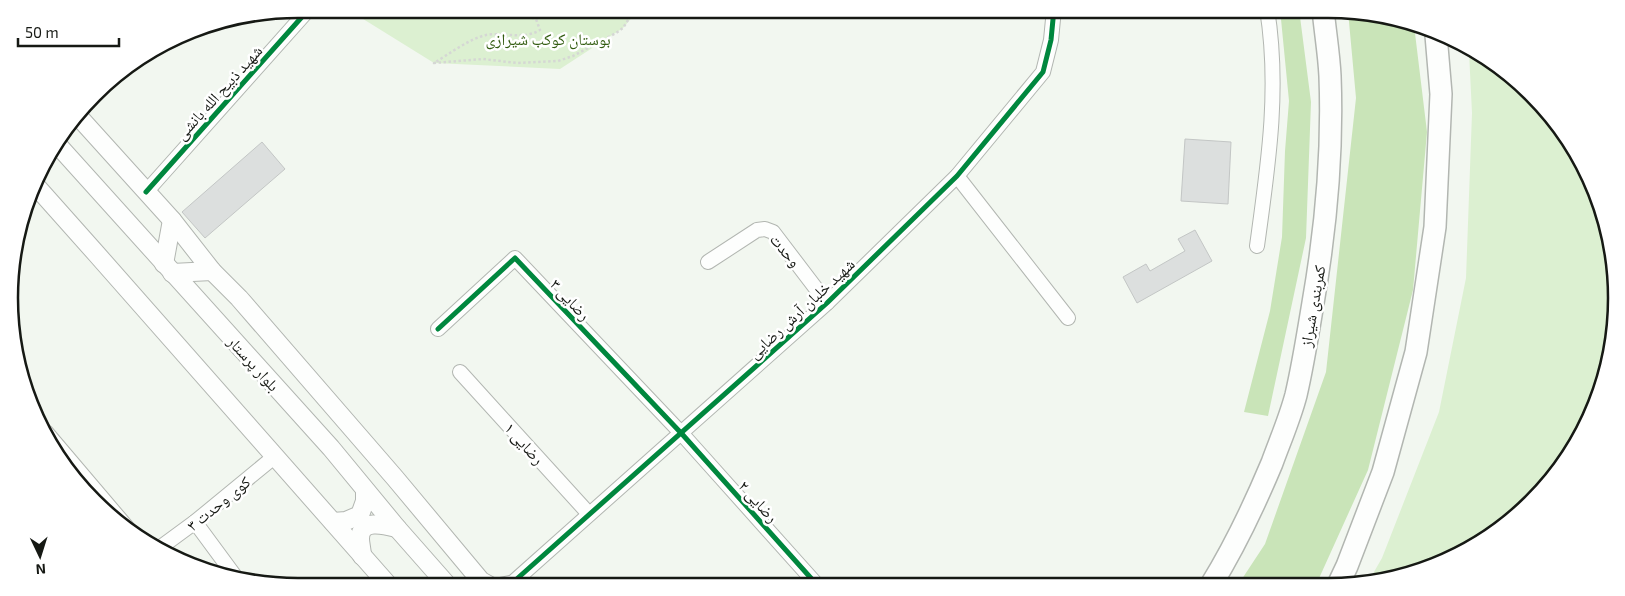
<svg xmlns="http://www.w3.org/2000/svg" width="1625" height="596" font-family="'Exo 2','Noto Naskh Arabic',sans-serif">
<rect width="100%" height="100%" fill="#f2f7f0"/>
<g fill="#dcf0d1">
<path d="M347,9h292l-16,19 -63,41 -126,-6z"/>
<path d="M1469,52l34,17 75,85 36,107 -8,112 -38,85 -50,57 -63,43 -88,26 15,-26 57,-146 27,-134 6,-165z"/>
</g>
<g fill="#c9e4b8">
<path d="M1280,9h19l12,93 -5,136 -38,178 -24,-4 26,-101 12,-74 3,-86 4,-50z"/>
<path d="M1348,11l54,8 12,6 13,107 -14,158 -45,180 -52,115h-78l27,-41 61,-172 30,-274z"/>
</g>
<g fill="#dcdfde" stroke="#c3c6c5">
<path d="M1185,139l46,3 -3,62 -47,-3z"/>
<path d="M262,142l23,27 -80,69 -23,-26z"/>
<path d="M1195,230l17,31 -75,42 -14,-26 23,-13 4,7 35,-20 -7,-12z"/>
</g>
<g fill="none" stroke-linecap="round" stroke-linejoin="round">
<g stroke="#b2b6b1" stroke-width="16">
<g id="minor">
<path d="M957,176l111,142"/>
<path d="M146,192l163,-183"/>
<path d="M1257,246c11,-80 23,-157 10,-237"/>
<path d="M708,262l49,-32 8,-1 8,3 54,71"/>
<path d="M438,329l77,-71 167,176 136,152"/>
<path d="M460,372l129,142"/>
<path d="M46,432l85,100"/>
<path d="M195,522l42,57"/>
<path d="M161,547l34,-25 79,-65"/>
<path d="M510,585l317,-282 130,-127 86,-104 8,-32 3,-31"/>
</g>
</g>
<g stroke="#b2b6b1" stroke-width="20">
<g id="major">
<path d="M78,116l94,104 40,51 27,27 156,180 86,103 11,6"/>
<path d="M56,143l275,305 66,80 52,59"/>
<path d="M36,186c119,133 236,268 354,401"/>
<path d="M164,264l8,-44"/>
<path d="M172,273l40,-2"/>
<path d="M333,522l13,-1 14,-6 5,-14v-11"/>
<path d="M362,556c0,-6 -2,-12 -2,-17 0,-21 25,-14 37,-11"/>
<path d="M500,587l10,-2"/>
</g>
</g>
<g stroke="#b2b6b1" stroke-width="24">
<g id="highway">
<path d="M1211,585c24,-39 43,-79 61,-122 8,-22 18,-45 24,-68 7,-30 12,-62 17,-92 13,-75 20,-150 17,-227 -1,-22 -5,-45 -7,-67"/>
<path d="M1338,585l9,-19 36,-94 33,-120 19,-125 6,-133 -5,-59"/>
</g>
</g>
<path stroke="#d5d7d4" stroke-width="2.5" stroke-dasharray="2.5 2.5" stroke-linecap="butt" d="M503,9l33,10 4,11c-16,10 -36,2 -54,5 -17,4 -37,19 -52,28l49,-4 34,4 41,-2 15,-5 43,-23 7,-5 12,-19"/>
<use href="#minor" stroke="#fdfefd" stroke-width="14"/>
<use href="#major" stroke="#fdfefd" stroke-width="18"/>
<use href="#highway" stroke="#fdfefd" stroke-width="21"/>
<g stroke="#fff" stroke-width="8">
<g id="cycleway">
<path d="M146,192l163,-183"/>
<path d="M438,329l77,-71 167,176 136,152"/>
<path d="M510,585l317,-282 130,-127 86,-104 8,-32 3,-31"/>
</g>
</g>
<use href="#cycleway" stroke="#00873e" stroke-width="5"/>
</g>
<g text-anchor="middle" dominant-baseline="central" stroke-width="5" stroke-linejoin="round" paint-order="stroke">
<g font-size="16" fill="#315b0f" stroke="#fff">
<text x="548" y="38">بوستان کوکب شیرازی</text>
</g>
<g font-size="16" fill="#161914" stroke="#fff">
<text transform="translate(218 92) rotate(-48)">شهید ذبیح الله بانشی</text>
<text transform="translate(786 250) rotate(50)">وحدت</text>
<text transform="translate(571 299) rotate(47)">رضایی ۳</text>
<text transform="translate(1312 306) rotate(-80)">کمربندی شیراز</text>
<text transform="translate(801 308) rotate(-43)">شهید خلبان آرش رضایی</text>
<text transform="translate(254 363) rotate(48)">بلوار پرستار</text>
<text transform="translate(525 443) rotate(48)">رضایی ۱</text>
<text transform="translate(759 501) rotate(48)">رضایی ۲</text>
<text transform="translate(218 503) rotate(-39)">کوی وحدت ۳</text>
</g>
</g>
<path d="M0 0H1625V596H0ZM298 18H1328A280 280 0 0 1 1608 298V298A280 280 0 0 1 1328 578H298A280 280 0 0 1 18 298V298A280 280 0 0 1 298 18Z" fill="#fff" fill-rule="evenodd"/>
<path fill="none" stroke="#161914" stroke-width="2.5" d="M298 18H1328A280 280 0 0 1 1608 298V298A280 280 0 0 1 1328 578H298A280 280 0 0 1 18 298V298A280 280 0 0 1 298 18Z"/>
<g transform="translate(40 556) rotate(176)" stroke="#ffffff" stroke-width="4" paint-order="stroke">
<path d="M0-4L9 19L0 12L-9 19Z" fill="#161914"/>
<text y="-8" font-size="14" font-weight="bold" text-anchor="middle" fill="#161914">N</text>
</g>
<path d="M18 38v8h101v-8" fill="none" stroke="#161914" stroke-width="2.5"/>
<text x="25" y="38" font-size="15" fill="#161914" stroke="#ffffff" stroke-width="4" paint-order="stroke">50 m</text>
</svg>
